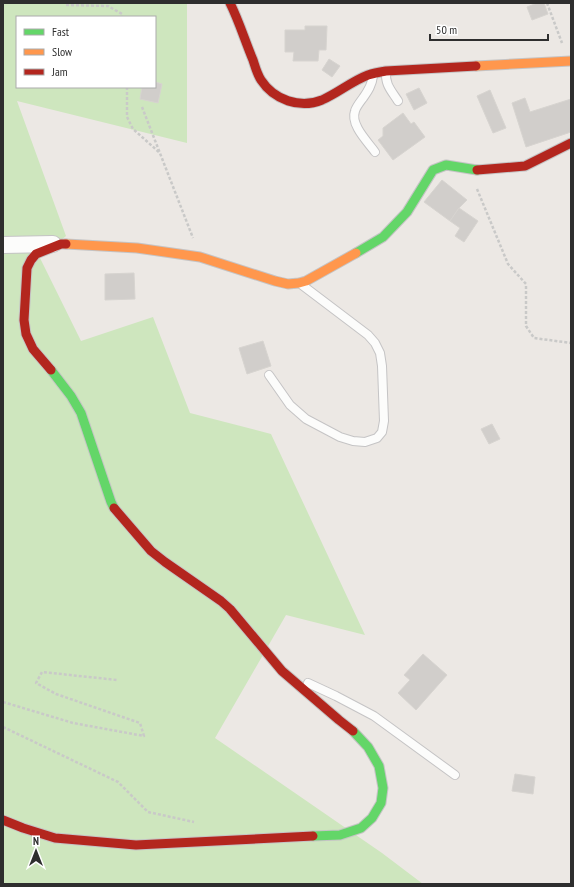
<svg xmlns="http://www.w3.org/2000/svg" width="574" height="887" font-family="'PT Sans Narrow',sans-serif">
<rect width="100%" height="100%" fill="#ece8e4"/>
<path fill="#cee6be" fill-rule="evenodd" d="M3,3h184v140l-170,-42 49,135 -26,22 41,83 72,-24 37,96 81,21 94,201 -79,-20 -71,123 167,115 41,31h-420zM17,17h138v70h-138z"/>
<g fill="#d1cecb" stroke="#d7d4d0">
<path d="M537,3h7l4,11 -16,6 -5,-13z"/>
<path d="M305,26h22l-1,24h-7l-1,11h-25l1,-9h-9v-22h20z"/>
<path d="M329,59l11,7 -8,11 -10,-7z"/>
<path d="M155,82l7,2 -4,19 -18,-4 2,-12h13z"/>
<path d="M419,88l8,15 -13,7 -8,-16z"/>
<path d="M490,90l16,38 -13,5 -16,-37z"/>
<path d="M525,98l5,14 41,-13v33l-45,15 -14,-44z"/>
<path d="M403,113l8,11 3,-2 11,15 -32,23 -15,-20 5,-4v-8z"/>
<path d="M442,180l25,20 -8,8 -9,13 -26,-19z"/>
<path d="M459,208l19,13 -14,21 -9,-6 5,-8 -10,-7z"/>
<path d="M134,273l1,26 -30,1v-26z"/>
<path d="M263,341l8,25 -24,8 -8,-26z"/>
<path d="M492,424l8,15 -11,5 -8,-15z"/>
<path d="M423,654l24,21 -31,35 -18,-17 12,-13 -6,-5z"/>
<path d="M515,774l20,3 -2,17 -21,-3z"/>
</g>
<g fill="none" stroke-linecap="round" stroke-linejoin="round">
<g stroke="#c5c4c5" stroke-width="10">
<g id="lane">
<path d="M386,71c-1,14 5,19 12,30"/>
<path d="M373,76c-1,9 -5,15 -10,22 -3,4 -7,9 -8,13 -5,14 13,31 20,41"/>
<path d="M269,375l21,30 16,14 34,18 13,4 12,1 12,-4 5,-6 2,-11 -2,-55 -2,-13 -5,-10 -7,-8 -66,-50"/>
<path d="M308,683l28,13 38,20 81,59"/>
</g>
</g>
<g stroke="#c5c4c5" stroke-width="18">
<path id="street" d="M3,245l50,-1"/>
</g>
<g stroke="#c5c4c5" stroke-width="11">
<g id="fast">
<path d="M356,253l27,-16 24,-25 26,-42 13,-5 31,5"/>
<path d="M51,370l20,26 10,17 30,89 3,6"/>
<path d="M313,836l27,-1 21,-7 11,-10 9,-15 2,-15 -4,-22 -11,-19 -15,-16"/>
</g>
</g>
<g stroke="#c5c4c5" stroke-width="11">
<g id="slow">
<path d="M476,66l95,-5"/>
<path d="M66,244l71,4 63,9 75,24 13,3 11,-1 7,-2 50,-28"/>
</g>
</g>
<g stroke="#c5c4c5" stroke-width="11">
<g id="jam">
<path d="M230,3c9,18 15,38 23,57 2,6 4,14 8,20 13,20 39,29 61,20 16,-7 30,-19 46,-25 6,-2 12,-3 18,-4l90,-5"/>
<path d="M477,170l48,-4 46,-23"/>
<path d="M51,370l-18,-21 -7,-15 -2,-14 3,-52 4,-8 5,-6 25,-10h5"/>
<path d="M114,508l37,43 14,11 56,39 9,8 52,62 57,49 14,11"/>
<path d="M3,820l20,8 32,10 81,7 177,-9"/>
</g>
</g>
<g stroke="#c9c9c8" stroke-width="2.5" stroke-dasharray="3 2" stroke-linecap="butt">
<path d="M547,3l15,40"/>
<path d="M66,5l42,1 14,8v3"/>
<path d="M127,87v30l6,12 27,24"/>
<path d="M142,107l51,131"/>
<path d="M477,189l31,75 18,20v42l8,12 37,5"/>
<path d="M3,702l70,21 71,13 -4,-13 -84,-29 -20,-11 6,-11 75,8"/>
<path d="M3,727l115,55 30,30 46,10"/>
</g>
<use href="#lane" stroke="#fcfcfb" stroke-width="8"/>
<use href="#street" stroke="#fcfcfb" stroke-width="16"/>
<use href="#fast" stroke="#63d668" stroke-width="9"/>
<use href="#slow" stroke="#ff974d" stroke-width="9"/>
<use href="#jam" stroke="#b3261e" stroke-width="9"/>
</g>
<rect width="574" height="887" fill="none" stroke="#2e2e2e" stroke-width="8"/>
<rect x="16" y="16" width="140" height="72" fill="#ffffff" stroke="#ababab"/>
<rect x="24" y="29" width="20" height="6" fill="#63d668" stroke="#ababab"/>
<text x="52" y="36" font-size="12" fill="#2e2e2e">Fast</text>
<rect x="24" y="49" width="20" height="6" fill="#ff974d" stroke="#ababab"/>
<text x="52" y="56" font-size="12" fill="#2e2e2e">Slow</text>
<rect x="24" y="69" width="20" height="6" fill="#b3261e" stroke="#ababab"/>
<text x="52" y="76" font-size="12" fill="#2e2e2e">Jam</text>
<g transform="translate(36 851)" stroke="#ffffff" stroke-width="3" paint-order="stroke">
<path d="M0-3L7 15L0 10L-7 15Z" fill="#2e2e2e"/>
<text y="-6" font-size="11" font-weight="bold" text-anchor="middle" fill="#2e2e2e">N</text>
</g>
<path d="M430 34v6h118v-6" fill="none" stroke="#2e2e2e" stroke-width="2"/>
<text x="436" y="34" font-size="12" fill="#2e2e2e" stroke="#ffffff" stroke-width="3" paint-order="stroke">50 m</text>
</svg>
